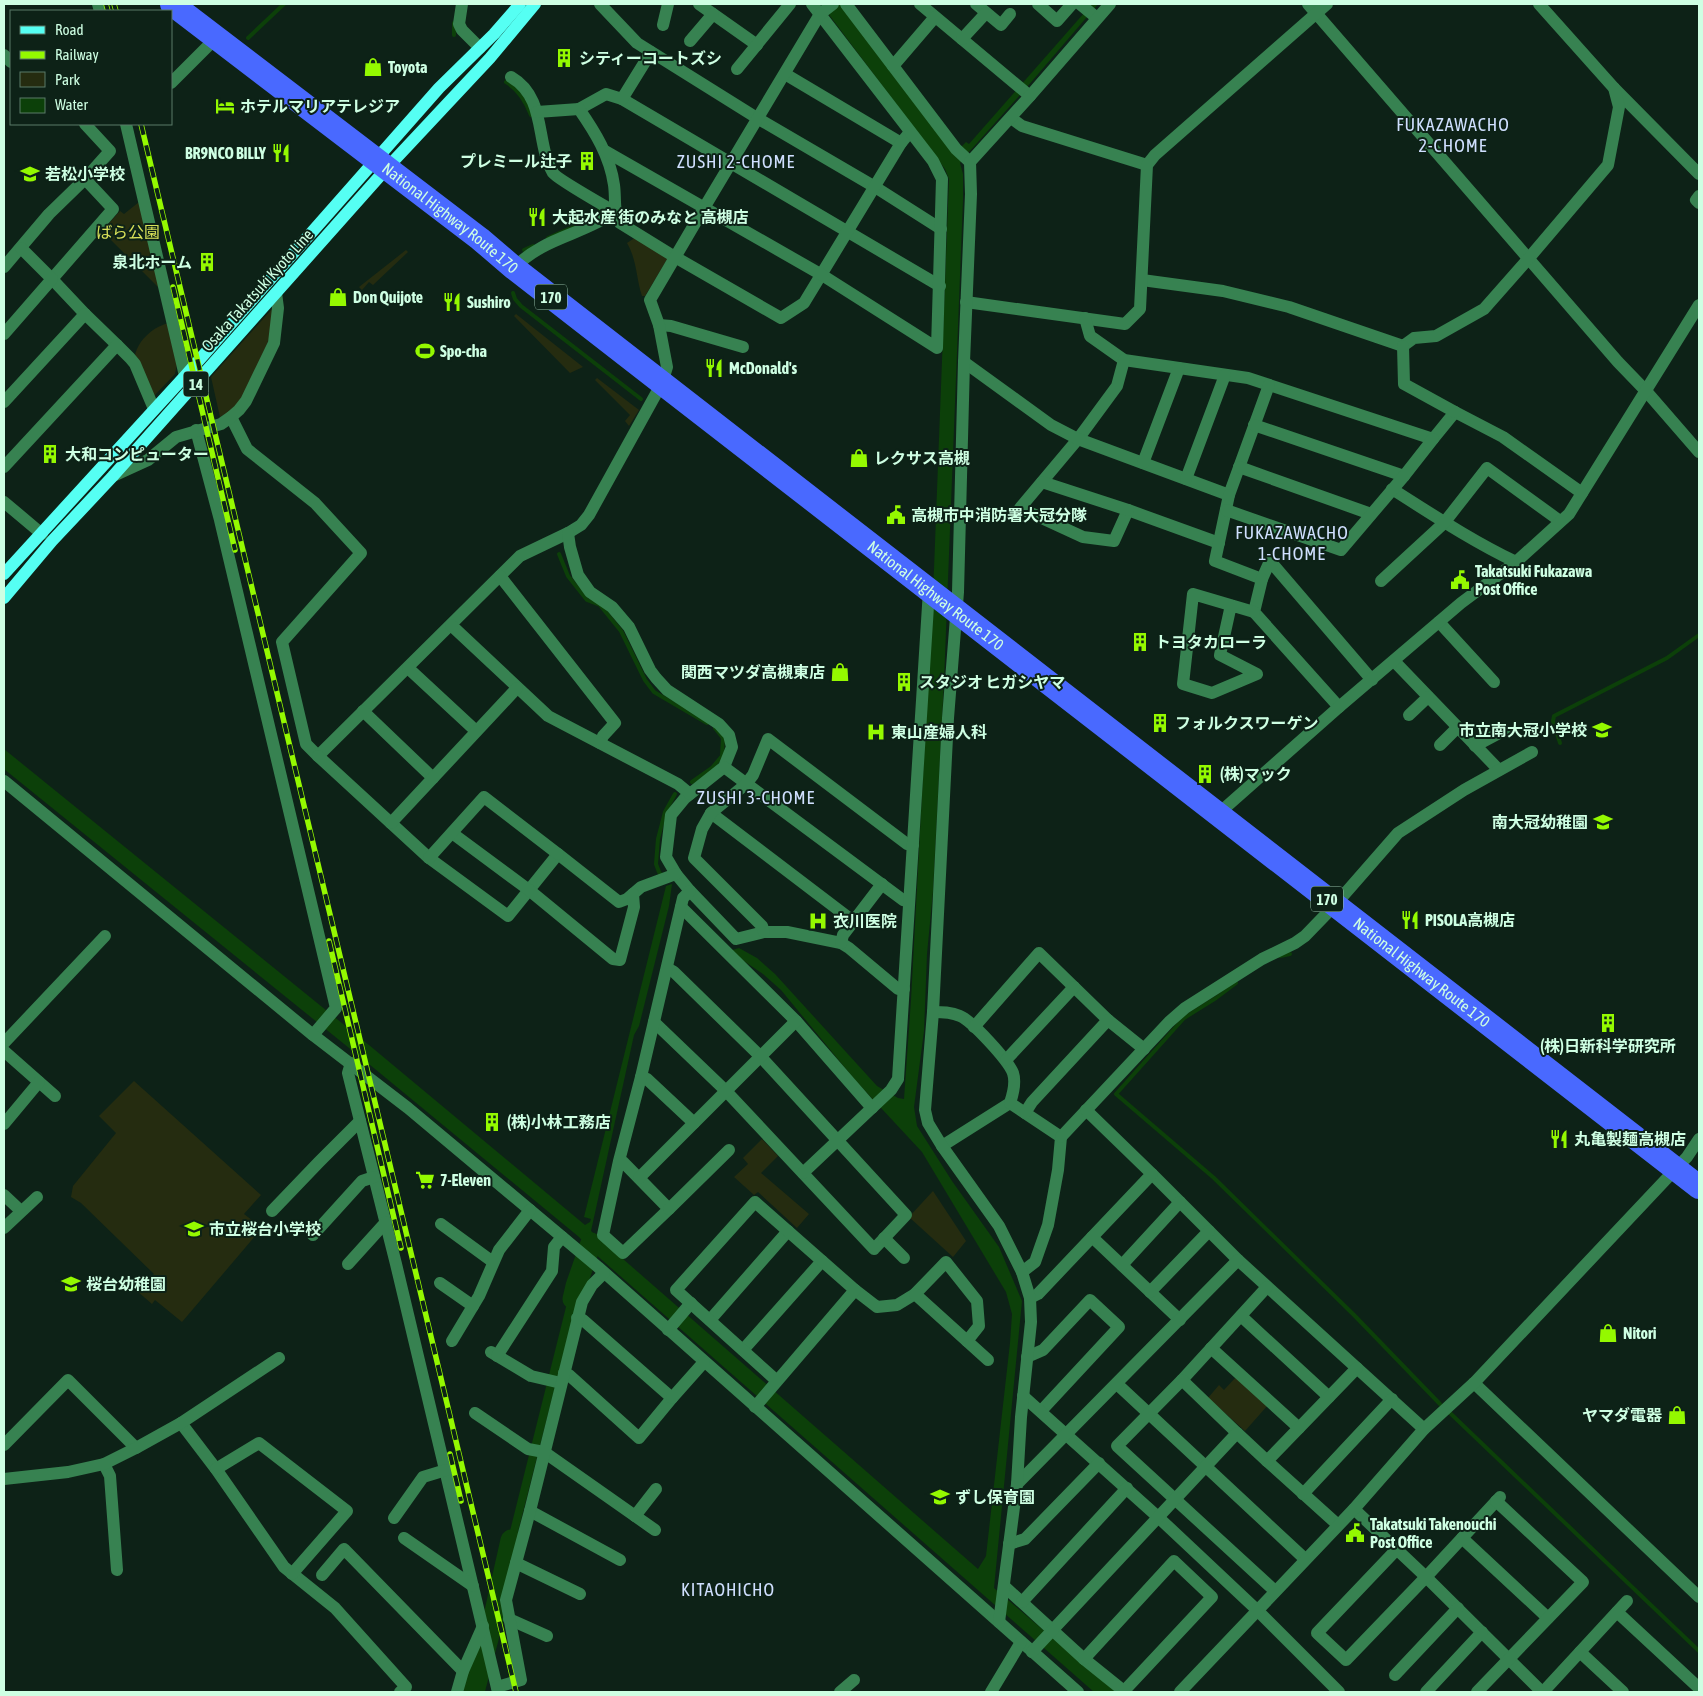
<svg xmlns="http://www.w3.org/2000/svg" width="1703" height="1696" font-family="'Asap Condensed','Noto Sans JP',sans-serif">
<rect width="100%" height="100%" fill="#0d2217"/>
<g fill="#252c10">
<path d="M139,202l21,87 -58,-58 18,-20 4,3z"/>
<path d="M636,237l32,21 -23,38h-3c-6,-18 -5,-36 -15,-53z"/>
<path d="M406,250l2,2 -35,33 -4,-3 -7,8 -3,-3z"/>
<path d="M272,309l-1,26 -26,59 -12,16 -13,7 -9,-40z"/>
<path d="M516,314l67,53 -13,6 -56,-57z"/>
<path d="M170,323l7,41 -2,10 -21,22 -19,-41c3,-15 20,-30 35,-32z"/>
<path d="M597,378l42,32 -10,16 -4,-5 5,-6 -35,-35z"/>
<path d="M134,1081l127,114 -17,19 18,14 -80,94 -27,-22 -3,4 -15,-13 17,-17 -73,-71 -10,-6 2,-11 43,-53 -17,-17z"/>
<path d="M762,1139l16,17 -17,17 48,41 -12,14 -39,-36 -4,3 -20,-18 14,-13 -5,-6z"/>
<path d="M933,1191l33,50 -13,16 -44,-40z"/>
<path d="M1237,1376l31,29 -23,26 -37,-33 11,-13 5,5z"/>
</g>
<g fill="#0c4009">
<path d="M821,4h19l115,149 11,-11 3,2 123,-140h6l-77,90 -52,58 -9,11 3,11v26l-19,481 -11,210 -6,63 -3,77 -10,76 3,19 35,55 47,66 23,54 -28,287 122,104h-22l-500,-439 -15,-16 -204,-168 -371,-300v-20l365,296 216,180 5,-3 1,-3 -7,-2 82,-331 6,-2 -3,22 -30,120 -5,9 -43,196 387,338 8,-13 24,-213 2,-29 -6,-22 -84,-140 -67,-72 -74,-90 -18,-16 -34,-23 10,-3 18,10 18,16 102,112 21,12 6,1 7,-99 23,-431 15,-390 -4,-10z"/>
<path d="M576,1267l8,6 -75,294h-8z"/>
<path d="M480,1659l4,20 -3,13h-11z"/>
</g>
<g fill="none" stroke-linecap="round" stroke-linejoin="round">
<g stroke="#0c4009" stroke-width="4">
<path d="M454,23v12"/>
<path d="M248,38l36,-34"/>
<path d="M506,82c12,7 20,20 25,33"/>
<path d="M548,238l52,-23 -1,-9"/>
<path d="M524,250l9,-4"/>
<path d="M513,293l2,6 6,7 120,93"/>
<path d="M559,554l9,22 19,24 13,5 21,26 24,49 9,12 53,31"/>
<path d="M1560,743l-7,-22 1,-5 113,-58 32,-23"/>
<path d="M692,782l20,-14 10,-12 1,-18 -8,-10"/>
<path d="M663,877l-4,-5 -3,-8 2,-25 7,-27 10,-18"/>
<path d="M1280,956l10,-2"/>
<path d="M1236,983l-20,15 -32,20 -68,76 98,84 140,137 86,89"/>
<path d="M1450,1413l249,238"/>
</g>
<g stroke="#0c4009" stroke-width="21">
<path d="M573,1299l3,-13 15,-43"/>
<path d="M474,1692l20,-76 17,-76"/>
</g>
<g stroke="#378251" stroke-width="12">
<path d="M98,4l2,7"/>
<path d="M462,4l-3,20 3,6 18,18"/>
<path d="M600,4l37,39 120,75 118,69 66,42"/>
<path d="M699,4l58,41"/>
<path d="M846,4l110,145 14,13"/>
<path d="M920,4l110,92"/>
<path d="M976,4l25,21 9,-11"/>
<path d="M1038,4l19,17 15,-17"/>
<path d="M1080,4l17,14"/>
<path d="M1308,4l310,358 28,29 53,61"/>
<path d="M663,25l5,-21"/>
<path d="M962,39l24,-26"/>
<path d="M690,41l23,-27"/>
<path d="M4,55l7,7"/>
<path d="M893,66l42,-49"/>
<path d="M737,69l53,-65"/>
<path d="M785,74l116,69"/>
<path d="M511,77c36,21 24,65 42,96 4,6 52,33 62,39 -32,23 -71,25 -101,56"/>
<path d="M171,83l45,-45"/>
<path d="M1614,88l85,86"/>
<path d="M622,99l318,187"/>
<path d="M579,109l27,-15 16,5 29,-47"/>
<path d="M537,112l42,-3c16,23 31,47 35,76 2,14 -1,26 6,38l55,34 106,61 23,-15 97,-160 9,-11"/>
<path d="M1011,118l11,8 125,39"/>
<path d="M126,124l59,252"/>
<path d="M605,151l217,124 115,73 5,-169 -9,-18 -121,-157"/>
<path d="M85,179l28,30 -61,70 33,35"/>
<path d="M1699,196l-3,4 3,3"/>
<path d="M4,267l45,-53 36,-35 25,-28 -25,-27"/>
<path d="M1142,280l81,11 66,16 114,39 11,-8 22,-2 48,-27 45,-51 79,-93 11,-58 -5,-19 -75,-84"/>
<path d="M966,302l159,22 15,-15 7,-144 8,-10 172,-151"/>
<path d="M1085,318l5,18 34,24 124,18 185,61 22,-27 48,25 79,56"/>
<path d="M659,325l12,1 72,21"/>
<path d="M4,334l48,-55 -31,-31"/>
<path d="M1403,346l1,38 51,28"/>
<path d="M1124,360l-7,26 -39,53 -58,69 63,29 31,4 14,-31 91,33"/>
<path d="M964,362l87,63 27,14 151,56 40,-110"/>
<path d="M4,402l81,-88 32,31"/>
<path d="M231,417l16,32 68,54 46,50 -79,89 24,102 12,12 202,-200 48,-23 13,-8 8,-10 73,-132 5,-16 -8,-42 -9,-25 54,-92 116,-194 13,-10"/>
<path d="M1254,425l150,51"/>
<path d="M196,430l24,90 116,488 -23,27"/>
<path d="M1143,463l36,-95"/>
<path d="M4,467l113,-122 13,13 5,6 19,45"/>
<path d="M1239,467l132,47"/>
<path d="M113,476l35,-16 28,-23 45,-13 10,-7 8,-7 7,-9 28,-58 4,-35 -2,-15"/>
<path d="M1186,479l39,-104"/>
<path d="M1042,482l86,28"/>
<path d="M1392,489c41,26 80,52 124,73"/>
<path d="M1229,495l-14,66 47,18 8,-18 102,119"/>
<path d="M4,502l38,32"/>
<path d="M1226,510l115,40 63,-74 29,-37"/>
<path d="M568,533l2,14 8,28 12,17 22,15 17,20 21,43 6,8 11,12 52,34 10,11 3,12 -8,20 -39,31 -14,17 -5,42 10,17 14,17 46,48 28,-7h23l54,11 8,5 49,41h6"/>
<path d="M500,576l115,147 -12,13 -3,7"/>
<path d="M1262,579l-8,33 85,95"/>
<path d="M1381,581l63,-58 43,-55 73,53"/>
<path d="M1231,605l-11,50 37,19 -45,19 -29,-9 10,-90 61,18"/>
<path d="M1439,622l55,60"/>
<path d="M451,625l97,91 130,68 12,10"/>
<path d="M1394,661l105,109"/>
<path d="M408,668l68,63"/>
<path d="M363,711l70,67"/>
<path d="M1409,715l19,-18"/>
<path d="M1440,745l17,-17"/>
<path d="M1475,746l30,-16"/>
<path d="M318,756l111,102 79,58 50,-62 61,48 8,-3 14,-12 35,-13"/>
<path d="M724,767l179,133 5,1"/>
<path d="M4,781l309,254 95,73 190,159 480,425"/>
<path d="M711,813l142,108"/>
<path d="M1218,814l121,-107 122,-104 55,-41 53,-48 130,-209"/>
<path d="M391,823l126,-135"/>
<path d="M452,833l77,57 84,69 7,1 14,-53 -1,-13"/>
<path d="M429,858l55,-61 74,57"/>
<path d="M681,907l115,114 76,87"/>
<path d="M764,932l-2,-6 -68,-68 8,-29 9,-16 35,-29 7,-9 15,-36 139,105 6,1"/>
<path d="M841,943l2,-8 39,-51"/>
<path d="M933,1012c9,0 18,0 27,4 12,5 48,44 53,57 3,9 0,21 -3,30l-68,43"/>
<path d="M654,1022l72,69 148,158 32,-34 -145,-158 -87,-85 -7,-4"/>
<path d="M974,1027l65,-74 69,67"/>
<path d="M4,1043l101,-107"/>
<path d="M4,1051l51,45"/>
<path d="M1006,1060l68,-73"/>
<path d="M351,1063l-3,10 48,191 102,428"/>
<path d="M641,1077l6,2 47,44"/>
<path d="M1010,1103l51,34 -3,33 -10,55 -13,37 -13,10"/>
<path d="M1025,1113l7,-11 76,-82 36,29"/>
<path d="M4,1124l35,-42"/>
<path d="M1061,1137l108,-115 16,-14 77,-49 33,-16 10,-7 30,-31 63,-72 66,-43 68,-38"/>
<path d="M619,1161l4,1 46,47 -46,44 -20,-18 16,-74 22,-84 42,-179 7,-7"/>
<path d="M803,1173l88,-83 7,-11 31,-489"/>
<path d="M1152,1174l86,86 186,169"/>
<path d="M639,1178l157,-157"/>
<path d="M4,1195l17,16"/>
<path d="M669,1209l60,-59"/>
<path d="M272,1211l47,-49 41,-41"/>
<path d="M441,1224l52,38"/>
<path d="M4,1228l33,-31"/>
<path d="M313,1235l49,-54 12,-4"/>
<path d="M1092,1237l88,83"/>
<path d="M884,1238l20,20"/>
<path d="M348,1264l38,-42"/>
<path d="M1122,1265l58,-63"/>
<path d="M440,1283l33,23"/>
<path d="M855,1290l22,17 20,-2 18,-11 31,-32 31,39 2,25 -12,15"/>
<path d="M1150,1292l59,-61"/>
<path d="M915,1294l73,66"/>
<path d="M1030,1298l8,-4 114,-120 -66,-64"/>
<path d="M1241,1316l88,81"/>
<path d="M710,1320l78,-89"/>
<path d="M668,1330l23,-27"/>
<path d="M452,1341l27,-45 20,-46 31,-40"/>
<path d="M1211,1348l88,80"/>
<path d="M743,1350l79,-89"/>
<path d="M491,1352l40,24 30,7"/>
<path d="M497,1356l55,-85 2,-24 8,-10"/>
<path d="M1027,1357l16,-7 47,-50 29,27 -78,84"/>
<path d="M564,1373l5,2 70,63 33,-40 -89,-78 -6,-2"/>
<path d="M1182,1380l85,-93"/>
<path d="M1474,1383l225,214"/>
<path d="M1117,1384l188,175"/>
<path d="M1023,1396l135,121 99,93 82,82"/>
<path d="M672,1398l32,-36"/>
<path d="M755,1407l100,-117 -100,-88 -79,88 101,91"/>
<path d="M475,1413l53,36 16,3 111,78"/>
<path d="M181,1423l35,46 68,98 51,41 71,79 -6,5"/>
<path d="M1237,1433l-55,-53 -65,66 158,145"/>
<path d="M4,1445l64,-65 68,68"/>
<path d="M1267,1461l71,64"/>
<path d="M104,1464l6,12 7,94"/>
<path d="M216,1469l43,-26 88,68 -55,63"/>
<path d="M4,1479l64,-7 36,-8 32,-16 45,-25 98,-65"/>
<path d="M1017,1484l221,-224"/>
<path d="M1303,1494l89,-95"/>
<path d="M1354,1509l72,68 116,115"/>
<path d="M530,1511l90,49"/>
<path d="M635,1516l21,-27"/>
<path d="M394,1518l29,-41 23,-7"/>
<path d="M404,1538l69,48"/>
<path d="M1462,1538l86,80"/>
<path d="M1009,1544l16,-5 74,-76"/>
<path d="M1397,1549l-80,84 29,27 80,-83 74,-80"/>
<path d="M516,1563l64,31"/>
<path d="M322,1575l22,-26 119,122"/>
<path d="M1004,1586l80,73 41,33"/>
<path d="M1022,1602l105,-114"/>
<path d="M1617,1612l82,76"/>
<path d="M509,1619l38,17"/>
<path d="M999,1622l18,-138 4,-67 10,-95 -1,-24 -8,-26 -23,-46 -57,-80 -14,-23 -3,-13 8,-98 15,-294 10,-126 6,-230 7,-168 -1,-32 60,-66 80,-92"/>
<path d="M1032,1652l205,-219 30,28 90,-93"/>
<path d="M1580,1652l43,40"/>
<path d="M1084,1659l90,-98 38,36 -88,94"/>
<path d="M1395,1675l63,-67"/>
<path d="M497,1687l24,-7 -15,-80 24,-89 52,-209 10,-17 12,-12"/>
<path d="M457,1692l6,-21 20,-45"/>
<path d="M840,1692l14,-12"/>
<path d="M991,1692l30,-50"/>
<path d="M1180,1692l174,-183 70,-80 50,-46 213,-226 12,-18"/>
<path d="M1426,1692l56,-60"/>
<path d="M1477,1692l106,-110 -87,-81"/>
<path d="M1543,1692l84,-91"/>
</g>
<g stroke="#55fff3" stroke-width="12">
<path d="M4,574l181,-198 254,-288 55,-54 26,-30"/>
<path d="M4,598l48,-57 61,-65 274,-308 103,-110 45,-54"/>
</g>
<path stroke="#4969ff" stroke-width="24" id="s1" d="M172,4l308,235 34,29 148,115 1037,804"/>
<g stroke="#94f900" stroke-width="5.5">
<g id="rail">
<path d="M106,4l2,7"/>
<path d="M114,4l2,7"/>
<path d="M141,124l375,1568"/>
<path d="M173,287l62,263"/>
<path d="M329,941l72,307"/>
<path d="M450,1454l11,47"/>
</g>
</g>
<use href="#rail" stroke="#0d2217" stroke-width="4" stroke-dasharray="11" stroke-linecap="butt"/>
</g>
<defs>
<g id="building-bare" transform="scale(1.5)"><path d="M-4-6H4V6H1V3H-1V6H-4ZM-2.5-4.3h1.7v1.8h-1.7ZM.8-4.3h1.7v1.8H.8ZM-2.5-1h1.7V.8h-1.7ZM.8-1h1.7V.8H.8Z" fill="#94f900" stroke="#0d2217" stroke-width="2.5" paint-order="stroke"/></g>
<g id="shop-bare" transform="scale(1.5)"><path d="M-5-2.5h2.3a2.7 3.5 0 0 1 5.4 0H5L5.5 6h-11ZM-1.5-2.5h3a1.5 2.3 0 0 0-3 0Z" fill="#94f900" stroke="#0d2217" stroke-width="2.5" paint-order="stroke"/></g>
<g id="hotel-bare" transform="scale(1.5)"><path d="M-6-4.5h1.5V1H6V5H4.5V3h-9V5H-6ZM-4 0a1.8 1.8 0 1 1 3.6 0ZM.5 0V-2.5h3Q6-2.5 6 0Z" fill="#94f900" stroke="#0d2217" stroke-width="2.5" paint-order="stroke"/></g>
<g id="restaurant-bare" transform="scale(1.5)"><path d="M-5-6h1v4h1v-4h1v4h1v-4h1v5L-1.5 .5V6h-2V.5L-5-1ZM5-6V6H3V1.5H1.5Q1.5-4 5-6Z" fill="#94f900" stroke="#0d2217" stroke-width="2.5" paint-order="stroke"/></g>
<g id="school-bare" transform="scale(1.5)"><path d="M0-5L7-2L0 1L-7-2ZM-4 1L0 2.5L4 1V4Q0 6-4 4Z" fill="#94f900" stroke="#0d2217" stroke-width="2.5" paint-order="stroke"/></g>
<g id="stadium-bare" transform="scale(1.5)"><path d="M0-5a6.5 5 0 1 0 0 10a6.5 5 0 1 0 0-10ZM-3.5-1.8h7v3.6h-7Z" fill="#94f900" stroke="#0d2217" stroke-width="2.5" paint-order="stroke"/></g>
<g id="civic-bare" transform="scale(1.5)"><path d="M-.6-6.5H3V-4.5H.6V-3L4-1V1h2V6H-6V1h2V-1L-.6-3ZM-1.2 2.5V6h2.4V2.5Z" fill="#94f900" stroke="#0d2217" stroke-width="2.5" paint-order="stroke"/></g>
<g id="hospital-bare" transform="scale(1.5)"><path d="M-5-5h3v3.5h4V-5h3V5h-3V1.5h-4V5h-3Z" fill="#94f900" stroke="#0d2217" stroke-width="2.5" paint-order="stroke"/></g>
<g id="supermarket-bare" transform="scale(1.5)"><path d="M-6-5.5h2.5l.6 2H6L4.5 2H-2.5L-4.4-4H-6ZM-1.5 3.2a1.3 1.3 0 1 0 .1 0ZM3 3.2a1.3 1.3 0 1 0 .1 0Z" fill="#94f900" stroke="#0d2217" stroke-width="2.5" paint-order="stroke"/></g>
</defs>
<g fill-rule="evenodd">
<use href="#building-bare" x="564" y="58"/>
<use href="#shop-bare" x="373" y="67"/>
<use href="#hotel-bare" x="225" y="106"/>
<use href="#restaurant-bare" x="281" y="153"/>
<use href="#building-bare" x="587" y="161"/>
<use href="#school-bare" x="30" y="174"/>
<use href="#restaurant-bare" x="537" y="217"/>
<use href="#building-bare" x="207" y="262"/>
<use href="#shop-bare" x="338" y="297"/>
<use href="#restaurant-bare" x="452" y="302"/>
<use href="#stadium-bare" x="425" y="351"/>
<use href="#restaurant-bare" x="714" y="368"/>
<use href="#building-bare" x="50" y="454"/>
<use href="#shop-bare" x="859" y="458"/>
<use href="#civic-bare" x="896" y="515"/>
<use href="#civic-bare" x="1460" y="580"/>
<use href="#building-bare" x="1140" y="642"/>
<use href="#shop-bare" x="840" y="672"/>
<use href="#building-bare" x="904" y="682"/>
<use href="#building-bare" x="1160" y="723"/>
<use href="#school-bare" x="1602" y="730"/>
<use href="#hospital-bare" x="876" y="732"/>
<use href="#building-bare" x="1205" y="774"/>
<use href="#school-bare" x="1603" y="822"/>
<use href="#restaurant-bare" x="1410" y="920"/>
<use href="#hospital-bare" x="818" y="921"/>
<use href="#building-bare" x="1608" y="1023"/>
<use href="#building-bare" x="492" y="1122"/>
<use href="#restaurant-bare" x="1559" y="1139"/>
<use href="#supermarket-bare" x="425" y="1180"/>
<use href="#school-bare" x="194" y="1229"/>
<use href="#school-bare" x="71" y="1284"/>
<use href="#shop-bare" x="1608" y="1333"/>
<use href="#shop-bare" x="1677" y="1415"/>
<use href="#school-bare" x="940" y="1497"/>
<use href="#civic-bare" x="1355" y="1533"/>
</g>
<g text-anchor="middle" dominant-baseline="central" stroke-width="4" stroke-linejoin="round" paint-order="stroke">
<g fill="#0d2217" stroke="#94bda6" stroke-width="1">
<rect x="535" y="284.5" width="32" height="25" rx="4"/>
<rect x="183.5" y="371.5" width="25" height="25" rx="4"/>
<rect x="1311" y="886.5" width="32" height="25" rx="4"/>
</g>
<g font-size="15" font-weight="bold" fill="#ceffe3">
<text x="551" y="297">170</text>
<text x="196" y="384">14</text>
<text x="1327" y="899">170</text>
</g>
<g font-size="16" font-weight="bold" fill="#ceffe3" stroke="#0d2217" text-anchor="start">
<text x="579" y="58">シティーコートズシ</text>
<text x="388" y="67">Toyota</text>
<text x="240" y="106">ホテルマリアテレジア</text>
<text x="266" y="153" text-anchor="end">BR9NCO BILLY</text>
<text x="572" y="161" text-anchor="end">プレミール辻子</text>
<text x="45" y="174">若松小学校</text>
<text x="552" y="217">大起水産 街のみなと 高槻店</text>
<text x="192" y="262" text-anchor="end">泉北ホーム</text>
<text x="353" y="297">Don Quijote</text>
<text x="467" y="302">Sushiro</text>
<text x="440" y="351">Spo-cha</text>
<text x="729" y="368">McDonald's</text>
<text x="65" y="454">大和コンピューター</text>
<text x="874" y="458">レクサス高槻</text>
<text x="911" y="515">高槻市中消防署大冠分隊</text>
<text x="1475" y="571">Takatsuki Fukazawa<tspan x="1475" dy="18">Post Office</tspan></text>
<text x="1155" y="642">トヨタカローラ</text>
<text x="825" y="672" text-anchor="end">関西マツダ高槻東店</text>
<text x="919" y="682">スタジオ ヒガシヤマ</text>
<text x="1175" y="723">フォルクスワーゲン</text>
<text x="1587" y="730" text-anchor="end">市立南大冠小学校</text>
<text x="891" y="732">東山産婦人科</text>
<text x="1220" y="774">(株)マック</text>
<text x="1588" y="822" text-anchor="end">南大冠幼稚園</text>
<text x="1425" y="920">PISOLA高槻店</text>
<text x="833" y="921">衣川医院</text>
<text x="1608" y="1046" text-anchor="middle">(株)日新科学研究所</text>
<text x="507" y="1122">(株)小林工務店</text>
<text x="1574" y="1139">丸亀製麺高槻店</text>
<text x="440" y="1180">7-Eleven</text>
<text x="209" y="1229">市立桜台小学校</text>
<text x="86" y="1284">桜台幼稚園</text>
<text x="1623" y="1333">Nitori</text>
<text x="1662" y="1415" text-anchor="end">ヤマダ電器</text>
<text x="955" y="1497">ずし保育園</text>
<text x="1370" y="1524">Takatsuki Takenouchi<tspan x="1370" dy="18">Post Office</tspan></text>
</g>
<g font-size="16" fill="#ceffe3" stroke="#0d2217">
<text stroke="none"><textPath href="#s1" startOffset="351">National Highway Route 170</textPath></text>
<text transform="translate(257 290) rotate(-48)">Osaka Takatsuki Kyoto Line</text>
<text stroke="none"><textPath href="#s1" startOffset="966">National Highway Route 170</textPath></text>
<text stroke="none"><textPath href="#s1" startOffset="1581">National Highway Route 170</textPath></text>
</g>
<g font-size="16" fill="#d9e159" stroke="#0d2217">
<text x="128" y="232">ばら公園</text>
</g>
<g font-size="18" letter-spacing="1" fill="#d0e0ff" stroke="#0d2217">
<text x="1453" y="124">FUKAZAWACHO<tspan x="1453" dy="21">2-CHOME</tspan></text>
<text x="736" y="161">ZUSHI 2-CHOME</text>
<text x="1292" y="532">FUKAZAWACHO<tspan x="1292" dy="21">1-CHOME</tspan></text>
<text x="756" y="797">ZUSHI 3-CHOME</text>
<text x="728" y="1589">KITAOHICHO</text>
</g>
</g>
<rect width="1703" height="1696" fill="none" stroke="#ceffe3" stroke-width="10"/>
<rect x="10" y="10" width="162" height="115" fill="#0d2217" stroke="#5a7a69"/>
<rect x="20" y="26" width="25" height="8" fill="#55fff3" stroke="#5a7a69"/>
<text x="55" y="35" font-size="15" fill="#ceffe3">Road</text>
<rect x="20" y="51" width="25" height="8" fill="#94f900" stroke="#5a7a69"/>
<text x="55" y="60" font-size="15" fill="#ceffe3">Railway</text>
<rect x="20" y="72" width="25" height="15" fill="#252c10" stroke="#5a7a69"/>
<text x="55" y="85" font-size="15" fill="#ceffe3">Park</text>
<rect x="20" y="98" width="25" height="15" fill="#0c4009" stroke="#5a7a69"/>
<text x="55" y="110" font-size="15" fill="#ceffe3">Water</text>
</svg>
